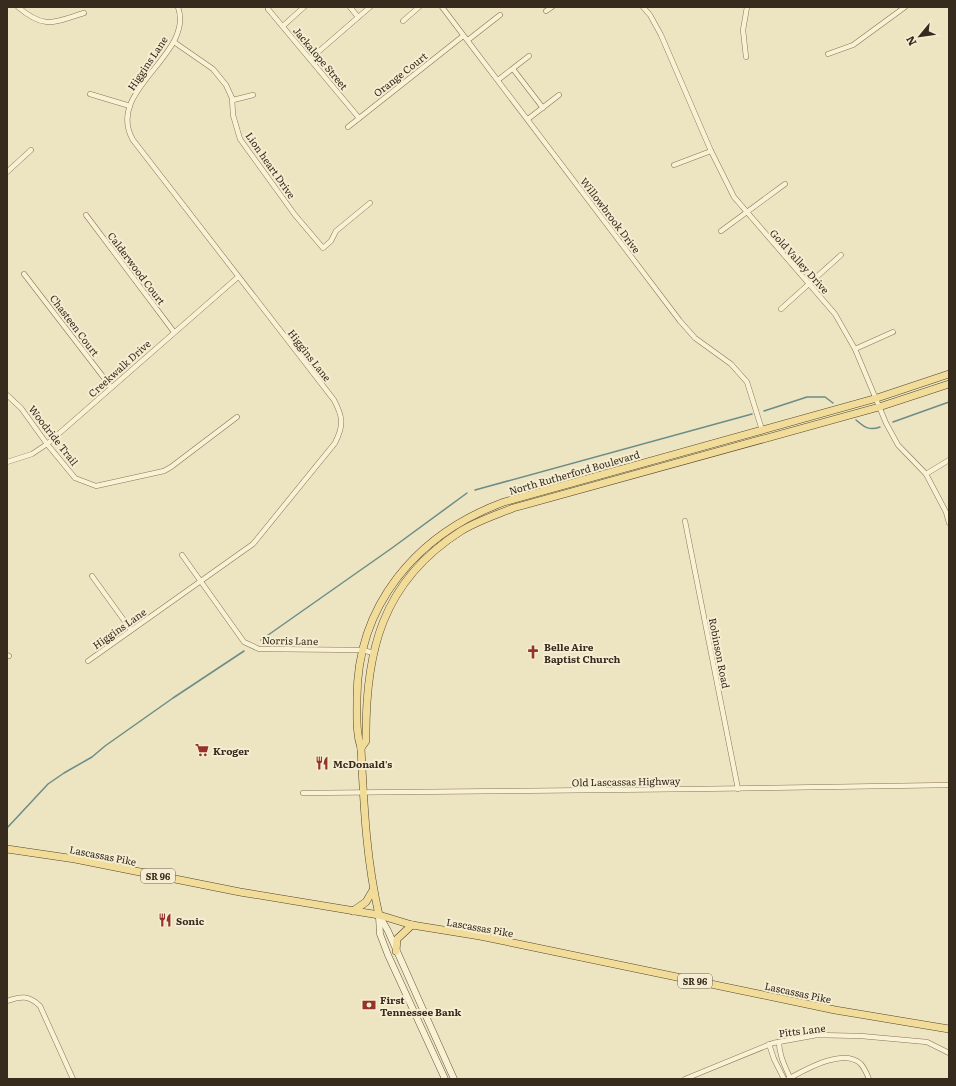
<svg xmlns="http://www.w3.org/2000/svg" width="956" height="1086" font-family="Literata,serif">
<rect width="100%" height="100%" fill="#ede4c1"/>
<g fill="none" stroke-linecap="round" stroke-linejoin="round">
<g stroke="#6b8d88" stroke-width="1.5">
<path d="M764,411l43,-14h18l8,6"/>
<path d="M856,420c8,7 13,11 24,7"/>
<path d="M893,422l56,-20"/>
<path d="M475,490l277,-76"/>
<path d="M261,640l131,-92 75,-55"/>
<path d="M7,828l41,-44 16,-11 28,-16 13,-11 68,-48 71,-47"/>
</g>
<g stroke="#877559" stroke-width="5.5">
<g id="minor">
<path d="M18,7c27,23 36,15 66,6"/>
<path d="M350,7l8,10"/>
<path d="M442,7l238,314 15,17 36,26 16,18 15,48"/>
<path d="M643,7l7,8 11,20 50,116 23,46 101,117 20,35 31,74 12,22 28,29 20,38 3,11"/>
<path d="M268,9l91,109"/>
<path d="M546,11l6,-4"/>
<path d="M403,21l16,-14"/>
<path d="M283,26l21,-19"/>
<path d="M468,40l32,-25"/>
<path d="M174,42l39,27 13,16 6,13 1,17 7,24 55,76 28,33 8,-7 5,-10 34,-28"/>
<path d="M828,54l25,-9 52,-38"/>
<path d="M746,57l-3,-27 4,-23"/>
<path d="M310,59l60,-52"/>
<path d="M513,69l30,39"/>
<path d="M498,80l31,-24"/>
<path d="M90,94l40,12"/>
<path d="M233,100l20,-5"/>
<path d="M528,119l31,-24"/>
<path d="M348,127l115,-91"/>
<path d="M674,165l37,-14"/>
<path d="M7,172l24,-22"/>
<path d="M86,215l88,117"/>
<path d="M721,231l64,-47"/>
<path d="M24,274l87,113"/>
<path d="M781,309l60,-54"/>
<path d="M855,349l38,-17"/>
<path d="M7,395l14,13 26,36 28,34 21,8 68,-15 7,-4 66,-50"/>
<path d="M7,462l25,-8 15,-10 191,-167"/>
<path d="M926,474l23,-14"/>
<path d="M685,521l53,268"/>
<path d="M182,555l62,87 15,7 104,1 10,3"/>
<path d="M92,576l39,54"/>
<path d="M7,655l2,1"/>
<path d="M88,661l165,-117 82,-101c9,-18 8,-26 -1,-43l-201,-260c-29,-50 62,-85 45,-133"/>
<path d="M303,793l392,-4 254,-4"/>
<path d="M7,1001c14,-5 22,-6 33,5l33,73"/>
<path d="M779,1042c0,13 6,24 11,36"/>
<path d="M769,1044l5,15 10,20"/>
<path d="M685,1079l88,-36 44,-8 44,1 66,6 22,11"/>
<path d="M788,1079c17,-9 54,-31 72,-16 4,4 7,11 9,16"/>
</g>
</g>
<g stroke="#68563c" stroke-width="7">
<g id="secondary">
<path d="M379,915l9,16 66,148"/>
<path d="M379,917l1,17 8,21 57,124"/>
</g>
</g>
<g stroke="#54432d" stroke-width="8">
<g id="primary">
<path d="M361,748l5,-7c-1,-88 15,-159 95,-210 16,-10 35,-16 52,-23l366,-101 70,-23"/>
<path d="M7,849l68,10 165,33 139,23 33,10 68,11 355,74 114,19"/>
<path d="M353,911l13,-9 7,-12"/>
<path d="M379,915c-13,-57 -15,-108 -18,-167 -5,-15 -4,-31 -4,-47 -1,-96 60,-167 147,-199l373,-104 72,-24"/>
<path d="M396,951l1,-12 15,-14"/>
</g>
</g>
<use href="#minor" stroke="#f8f1d4" stroke-width="4.5"/>
<use href="#secondary" stroke="#f8f1d4" stroke-width="6"/>
<use href="#primary" stroke="#f1dd99" stroke-width="7"/>
</g>
<defs>
<g id="church-bare" transform="scale(1.08)"><path d="M-1.2-6h2.4v3.5h3.3v2.4h-3.3V6h-2.4V-.1h-3.3v-2.4h3.3Z" fill="#95322a" stroke="#f5edd1" stroke-width="2.5" paint-order="stroke"/></g>
<g id="supermarket-bare" transform="scale(1.08)"><path d="M-6-5.5h2.5l.6 2H6L4.5 2H-2.5L-4.4-4H-6ZM-1.5 3.2a1.3 1.3 0 1 0 .1 0ZM3 3.2a1.3 1.3 0 1 0 .1 0Z" fill="#95322a" stroke="#f5edd1" stroke-width="2.5" paint-order="stroke"/></g>
<g id="restaurant-bare" transform="scale(1.08)"><path d="M-5-6h1v4h1v-4h1v4h1v-4h1v5L-1.5 .5V6h-2V.5L-5-1ZM5-6V6H3V1.5H1.5Q1.5-4 5-6Z" fill="#95322a" stroke="#f5edd1" stroke-width="2.5" paint-order="stroke"/></g>
<g id="bank-bare" transform="scale(1.08)"><path d="M-6-4H6V4H-6ZM0-2.3a2.3 2.3 0 1 0 0 4.6a2.3 2.3 0 1 0 0-4.6Z" fill="#95322a" stroke="#f5edd1" stroke-width="2.5" paint-order="stroke"/></g>
</defs>
<g fill-rule="evenodd">
<use href="#church-bare" x="533" y="652"/>
<use href="#supermarket-bare" x="202" y="750"/>
<use href="#restaurant-bare" x="322" y="763"/>
<use href="#restaurant-bare" x="165" y="920"/>
<use href="#bank-bare" x="369" y="1005"/>
</g>
<g text-anchor="middle" dominant-baseline="central" stroke-width="4" stroke-linejoin="round" paint-order="stroke">
<g fill="#f5edd1" stroke="#6f6553" stroke-width="1">
<rect x="141" y="869" width="34" height="14" rx="3"/>
<rect x="678" y="974" width="34" height="14" rx="3"/>
</g>
<g font-size="9" font-weight="bold" fill="#362b1d">
<text x="158" y="876">SR 96</text>
<text x="695" y="981">SR 96</text>
</g>
<g font-size="10" fill="#362b1d" stroke="#f5edd1">
<text transform="translate(321 58) rotate(50)">Jackalope Street</text>
<text transform="translate(147 63) rotate(-56)">Higgins Lane</text>
<text transform="translate(400 74) rotate(-38)">Orange Court</text>
<text transform="translate(271 165) rotate(55)">Lion heart Drive</text>
<text transform="translate(611 215) rotate(53)">Willowbrook Drive</text>
<text transform="translate(800 261) rotate(48)">Gold Valley Drive</text>
<text transform="translate(137 268) rotate(53)">Calderwood Court</text>
<text transform="translate(75 325) rotate(53)">Chasteen Court</text>
<text transform="translate(310 355) rotate(52)">Higgins Lane</text>
<text transform="translate(119 368) rotate(-42)">Creekwalk Drive</text>
<text transform="translate(54 435) rotate(52)">Woodride Trail</text>
<text transform="translate(574 472) rotate(-16)">North Rutherford Boulevard</text>
<text transform="translate(119 628) rotate(-35)">Higgins Lane</text>
<text transform="translate(290 640) rotate(1)">Norris Lane</text>
<text transform="translate(720 653) rotate(79)">Robinson Road</text>
<text transform="translate(626 781) rotate(-1)">Old Lascassas Highway</text>
<text transform="translate(103 855) rotate(11)">Lascassas Pike</text>
<text transform="translate(480 927) rotate(10)">Lascassas Pike</text>
<text transform="translate(798 992) rotate(12)">Lascassas Pike</text>
<text transform="translate(802 1030) rotate(-7)">Pitts Lane</text>
</g>
<g font-size="10" font-weight="bold" fill="#362b1d" stroke="#f5edd1" text-anchor="start">
<text x="544" y="646">Belle Aire<tspan x="544" dy="12">Baptist Church</tspan></text>
<text x="213" y="750">Kroger</text>
<text x="333" y="763">McDonald's</text>
<text x="176" y="920">Sonic</text>
<text x="380" y="999">First<tspan x="380" dy="12">Tennessee Bank</tspan></text>
</g>
</g>
<rect width="956" height="1086" fill="none" stroke="#362b1d" stroke-width="16"/>
<g transform="translate(920 36) rotate(241)" stroke="#f5edd1" stroke-width="3" paint-order="stroke">
<path d="M0-3L7 15L0 10L-7 15Z" fill="#362b1d"/>
<text y="-6" font-size="11" font-weight="bold" text-anchor="middle" fill="#362b1d">N</text>
</g>
</svg>
